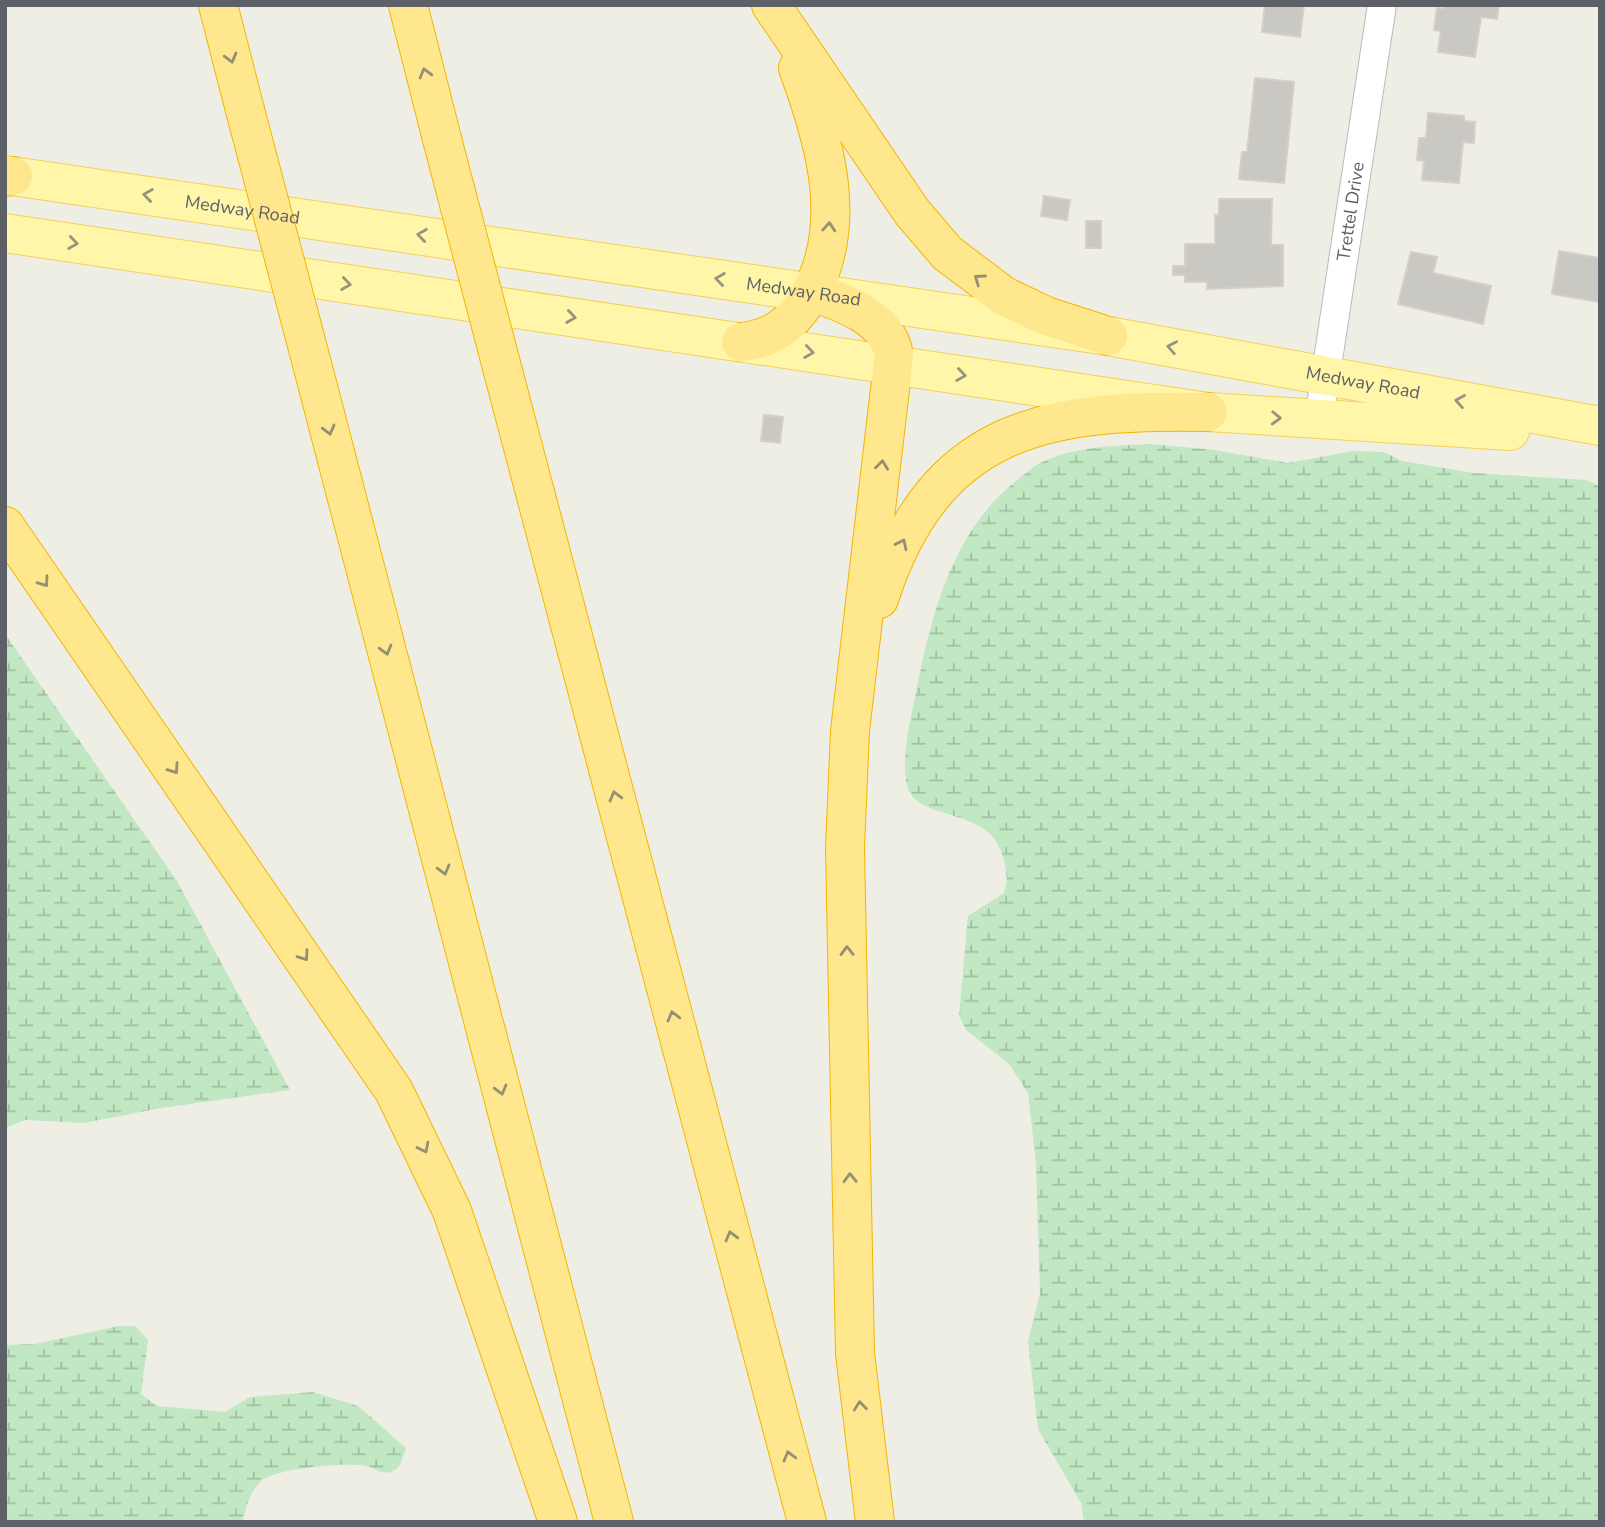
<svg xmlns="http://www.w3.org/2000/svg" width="1605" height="1527" font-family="'Nunito Sans',sans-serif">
<defs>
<pattern id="wetland-marsh" width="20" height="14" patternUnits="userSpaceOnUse" patternTransform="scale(1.75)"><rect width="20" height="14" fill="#c1e7c3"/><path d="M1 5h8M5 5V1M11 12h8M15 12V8" fill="none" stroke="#a0bfa2"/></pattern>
</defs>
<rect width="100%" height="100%" fill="#efeee5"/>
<g fill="url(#wetland-marsh)">
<path d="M1151,444l64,6 73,13 65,-12 30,1 20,9 70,12 113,7 14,6v1036h-516l-3,-19 -43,-74 -10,-88 12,-47 -4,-131 -8,-70 -19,-29 -43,-34 -7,-15 9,-99 36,-23c4,-13 3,-22 -1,-36 -14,-55 -90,-31 -97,-76 -4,-28 4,-58 9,-84 16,-80 35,-163 101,-216 8,-6 17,-15 26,-19 34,-16 72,-16 109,-18z"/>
<path d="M5,634l172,247 113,209 -129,18 -77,15 -59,-3 -20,8z"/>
<path d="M119,1326h16l13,14 -7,54 16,12 68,6 25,-15 63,-5 45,14 48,42c-3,8 -5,20 -13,23 -11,5 -17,-3 -26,-5 -20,-4 -93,2 -107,16 -10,9 -14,27 -18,40h-237v-177l30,-1z"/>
</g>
<g fill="#cac8c2" stroke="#d4d0c3" stroke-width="2">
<path d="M1265,5h39l-4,32 -38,-5z"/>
<path d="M1444,5h55l-2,14 -16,-2 -6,40 -37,-5 3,-21 -7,-1 3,-22 7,1z"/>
<path d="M1255,78l39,4 -10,101 -45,-4 3,-27h5z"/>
<path d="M1428,113l36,3v5l11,1 -1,21 -11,-1 -4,41 -37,-3 2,-19 -7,-1 2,-22h7z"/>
<path d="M1044,196l26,4 -3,20 -26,-4z"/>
<path d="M1219,199h53l-1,46h12v41l-76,3v-7h-22v-7h-12v-9h12v-22h30v-29h4z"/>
<rect x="1086" y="221" width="15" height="27"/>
<path d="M1559,251l41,7v44l-48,-8z"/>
<path d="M1411,252l26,5 -4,16 58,13 -8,38 -85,-20z"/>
<path d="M764,415l19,2 -3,26 -19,-2z"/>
</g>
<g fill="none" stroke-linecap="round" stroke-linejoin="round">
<g stroke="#b7babf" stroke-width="30">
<g id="street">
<path id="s1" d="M1319,419l63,-414"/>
</g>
</g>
<g stroke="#f4d05a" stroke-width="40">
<g id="primary">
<path id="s2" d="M5,175l1103,161 492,90"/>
<path d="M5,233l1203,179 302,19"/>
</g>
</g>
<g stroke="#f4b500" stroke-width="40">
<g id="highway">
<path d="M218,5l27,105"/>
<path d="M408,5l34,134"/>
<path d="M771,5l141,207 35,41 57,43 42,20 62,20"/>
<path d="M5,177l8,-1"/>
<path d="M811,292c32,10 77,26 83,63l-44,376 -5,117 10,505 20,169"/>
<path d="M741,342c30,-3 49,-16 65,-41 45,-72 19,-160 -8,-233"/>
<path d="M312,364l302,1158"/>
<path d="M509,394l298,1128"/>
<path d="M5,526l389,565 58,120 106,311"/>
<path d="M879,599c56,-173 167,-190 329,-187"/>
</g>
</g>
<use href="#street" stroke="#fff" stroke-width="28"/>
<use href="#primary" stroke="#fff6aa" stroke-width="38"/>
<use href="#highway" stroke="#fee78d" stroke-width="38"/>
<g stroke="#f4b500" stroke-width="40" stroke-linecap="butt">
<g id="highway-bridge">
<path d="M245,110l67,254"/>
<path d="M442,139l67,255"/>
</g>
</g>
<use href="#highway-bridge" stroke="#fee78d" stroke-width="38"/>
</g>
<defs><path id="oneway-chevron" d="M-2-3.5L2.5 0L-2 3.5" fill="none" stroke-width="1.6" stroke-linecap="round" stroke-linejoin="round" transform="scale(1.75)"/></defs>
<g stroke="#958f74">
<use href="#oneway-chevron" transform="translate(231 58) rotate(75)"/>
<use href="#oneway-chevron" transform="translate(425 73) rotate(-105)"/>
<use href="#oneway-chevron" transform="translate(829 227) rotate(-86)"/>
<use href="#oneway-chevron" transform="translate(979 279) rotate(-145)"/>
<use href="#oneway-chevron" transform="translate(329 430) rotate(75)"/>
<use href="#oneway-chevron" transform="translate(882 465) rotate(-83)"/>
<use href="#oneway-chevron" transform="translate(902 544) rotate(-64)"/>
<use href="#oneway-chevron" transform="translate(44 582) rotate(55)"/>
<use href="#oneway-chevron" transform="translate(386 650) rotate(75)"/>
<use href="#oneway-chevron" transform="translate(174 769) rotate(55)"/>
<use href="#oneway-chevron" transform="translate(615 796) rotate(-105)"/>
<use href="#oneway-chevron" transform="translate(444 870) rotate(75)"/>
<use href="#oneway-chevron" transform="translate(847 951) rotate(-91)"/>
<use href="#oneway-chevron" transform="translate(304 956) rotate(55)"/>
<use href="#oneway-chevron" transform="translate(673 1016) rotate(-105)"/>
<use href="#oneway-chevron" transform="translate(501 1090) rotate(75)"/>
<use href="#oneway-chevron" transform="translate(424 1148) rotate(64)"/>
<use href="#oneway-chevron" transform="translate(850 1178) rotate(-91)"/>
<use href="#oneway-chevron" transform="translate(731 1236) rotate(-105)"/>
<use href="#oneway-chevron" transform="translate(860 1406) rotate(-96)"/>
<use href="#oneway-chevron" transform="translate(789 1456) rotate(-105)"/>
</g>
<g stroke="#96947e">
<use href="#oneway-chevron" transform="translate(148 195) rotate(-172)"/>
<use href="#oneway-chevron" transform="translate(422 235) rotate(-172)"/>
<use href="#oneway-chevron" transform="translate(73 243) rotate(8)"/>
<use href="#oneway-chevron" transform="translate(720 279) rotate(-172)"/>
<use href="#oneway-chevron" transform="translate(346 284) rotate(8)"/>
<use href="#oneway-chevron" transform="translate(571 317) rotate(8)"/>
<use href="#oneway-chevron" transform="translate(1172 347) rotate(-169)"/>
<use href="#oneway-chevron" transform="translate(809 352) rotate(8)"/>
<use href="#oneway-chevron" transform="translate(961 375) rotate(8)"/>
<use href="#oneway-chevron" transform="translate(1460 401) rotate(-170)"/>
<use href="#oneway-chevron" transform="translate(1276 418) rotate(2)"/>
</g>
<g text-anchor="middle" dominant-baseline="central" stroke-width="5" stroke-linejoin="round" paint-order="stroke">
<g font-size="18" fill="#5d6066" stroke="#fff">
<text stroke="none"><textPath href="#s2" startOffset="240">Medway Road</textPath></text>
<text stroke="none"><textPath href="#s1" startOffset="210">Trettel Drive</textPath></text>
<text stroke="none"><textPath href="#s2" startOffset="807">Medway Road</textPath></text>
<text stroke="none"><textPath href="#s2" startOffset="1374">Medway Road</textPath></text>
</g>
</g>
<rect width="1605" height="1527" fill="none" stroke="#5d6066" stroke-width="14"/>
</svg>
